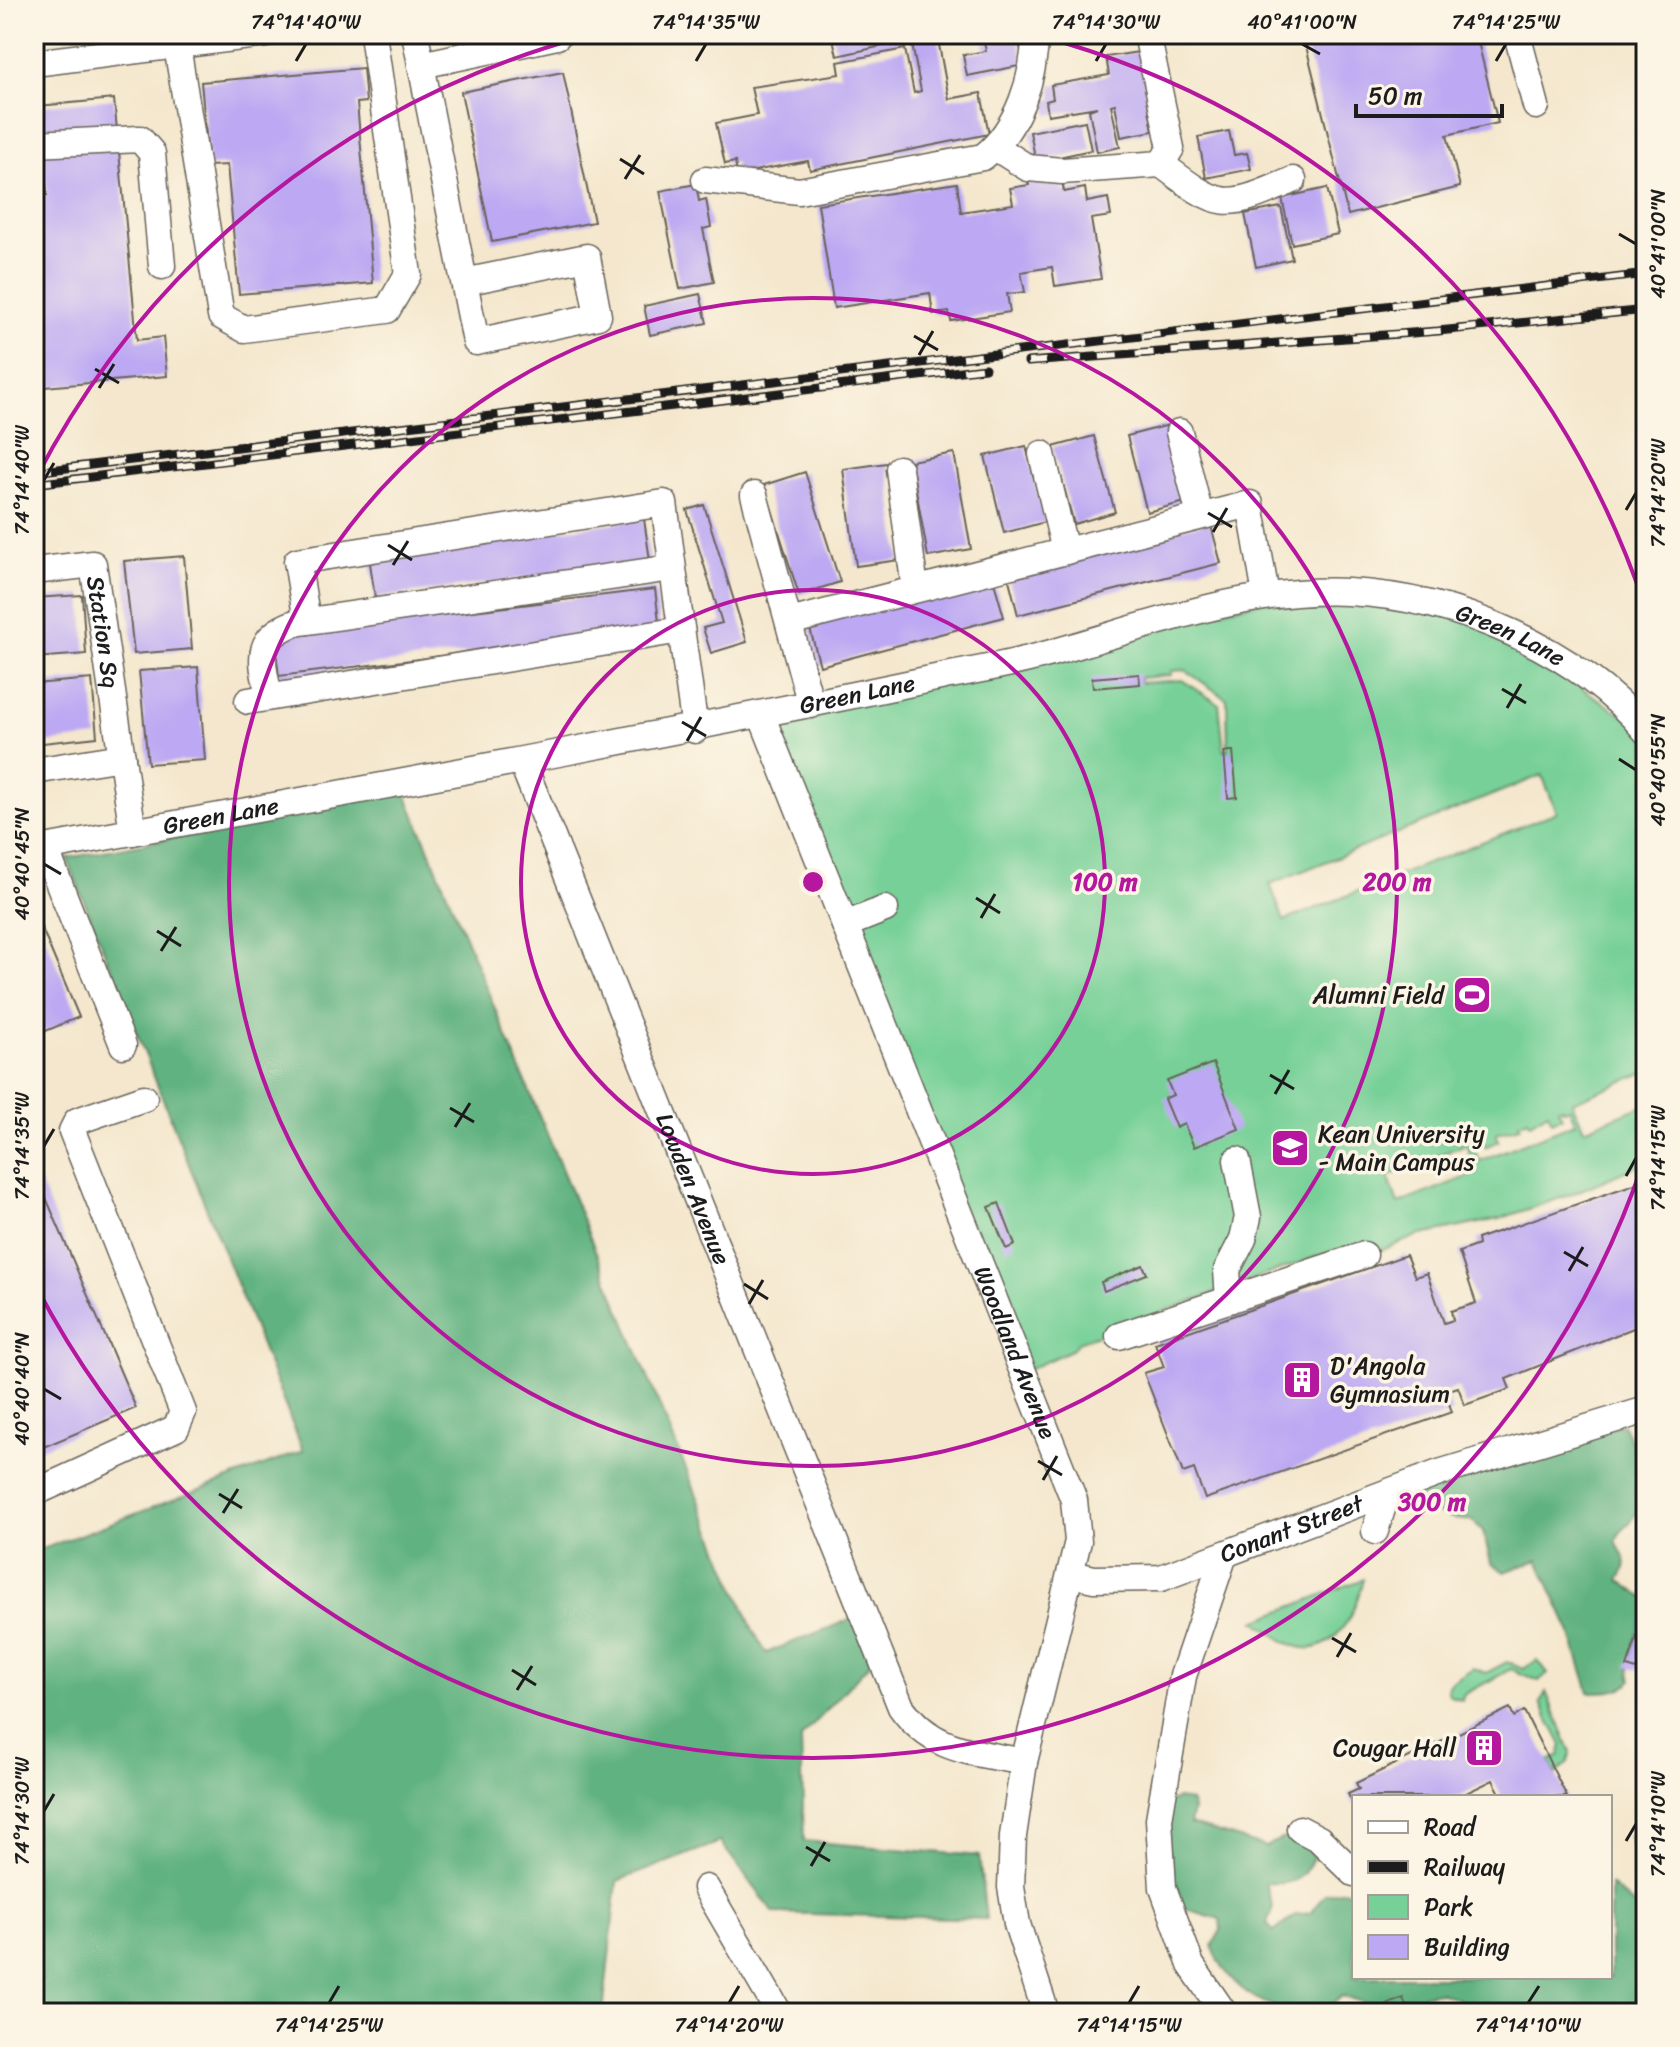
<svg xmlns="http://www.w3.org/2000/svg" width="1680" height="2047" font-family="Sriracha,sans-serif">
<rect width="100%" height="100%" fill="#fcf5e5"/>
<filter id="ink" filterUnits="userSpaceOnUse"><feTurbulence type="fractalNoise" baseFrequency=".0125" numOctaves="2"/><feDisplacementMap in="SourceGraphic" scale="16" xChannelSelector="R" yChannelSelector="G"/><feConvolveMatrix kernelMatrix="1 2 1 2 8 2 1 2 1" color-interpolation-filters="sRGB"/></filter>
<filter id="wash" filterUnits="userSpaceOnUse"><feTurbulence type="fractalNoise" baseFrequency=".006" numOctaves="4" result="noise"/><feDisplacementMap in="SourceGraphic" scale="32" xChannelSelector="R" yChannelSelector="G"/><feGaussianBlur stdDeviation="1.8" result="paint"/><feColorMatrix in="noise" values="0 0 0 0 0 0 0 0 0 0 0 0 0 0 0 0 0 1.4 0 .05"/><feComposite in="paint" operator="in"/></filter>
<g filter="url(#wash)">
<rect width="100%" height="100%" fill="#f4e7cd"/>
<g fill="#76d097" stroke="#49765a" stroke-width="2" fill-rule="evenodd">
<path d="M1302,592l180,29 164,110v341l-74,30 12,27 62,-24v57l-74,32 -73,25 -82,17 -40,16 -42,-2 -257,92 -5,7 -50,23 -261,-655zM1185,670l42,29 1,52h-4l-5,-47 -37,-24 -42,3v-5l31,-3v-4zM1542,775l15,37 -273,109 -14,-37zM1562,1107l2,3 6,-2 5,15 -96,38 -7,-18 10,-4 3,8 14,-6 -3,-8 24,-6 -1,-4 9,-4 2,4 18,-11 4,9 10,-4 -4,-8zM1466,1144l11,29 -79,31 -10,-28z"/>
<path d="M1363,1579c-8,36 -32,87 -77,63 -11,-6 -21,-15 -31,-21z"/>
<path d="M1538,1660l10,14 -9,7 -28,-12 -48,26 -1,5 -12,-4 -3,-6 2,-6 24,-16 13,5 21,-11 16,7z"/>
<path d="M1546,1692l25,60 -3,10 -12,12 -7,-13 10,-5 3,-11 -22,-42z"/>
<path d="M1630,1836l16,6v50z"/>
</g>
<g fill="#60b280" stroke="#3e674e" stroke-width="2">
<path d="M401,782l351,846 14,25 90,-36 16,44 -71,77 3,103 175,15 7,63 -212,-6 -54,-71 -103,39 -14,132h-569v-461l269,-101 -236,-593 164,-31z"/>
<path d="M1623,1424c13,24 27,66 12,91 -5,10 -15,14 -19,25 6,18 17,20 3,40l27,19c0,28 -23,54 -14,81 -12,13 -27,12 -43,12l-19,-61 -32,-71 -33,12 -14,-9 -8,-32 -11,-11c-23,3 -34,-13 -58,-11l-10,-13z"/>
<path d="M1177,1799l13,2 3,8 -3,15 76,23c22,-14 24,-11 46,1l1,10c-12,26 -23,26 -48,25l8,24 -6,17 7,8 21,-17 15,-2 15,-19 20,-4 9,7v80h256v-92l36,30v98h-131l-8,-6h-30l-37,-15 -37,6 -23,9 -38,-11 -19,17c-51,0 -91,-17 -111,-67l9,-16 -1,-11 -51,-15 -8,-99z"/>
</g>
<g id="blocks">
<g fill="#bca8f3">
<path d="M832,34h71l2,7 -68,15z"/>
<path d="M910,34h27l12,65 32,-6 8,41 -179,36 -2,-9 -71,13 -2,-12 -10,2 -9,-41 41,-8 -6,-28 89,-13 -2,-12 67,-13 9,44 7,-2z"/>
<path d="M1303,34h191l1,3 -17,5 20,81 -51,12 13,52 -112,28z"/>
<path d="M1018,37l6,28 -57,11 -4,-21 23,-4 -2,-8z"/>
<path d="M1139,52l14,79 -32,6 -6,-33 -4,1 9,42 -23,5 -8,-42 8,-3 -49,8 -2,-14 7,-2 -2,-14 58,-10 -3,-18z"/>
<path d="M363,68l3,34 -9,1 16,180 -134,11 -12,-129 -18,1 -8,-84z"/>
<path d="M563,72l31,150 -102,20 -31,-150z"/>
<path d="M114,99l23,241 26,-3 4,39 -133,12v-192l13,-1 -9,-89z"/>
<path d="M1085,121l6,29 -55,12 -6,-30z"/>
<path d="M1229,131l5,24 13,-2 4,16 -45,9 -8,-41z"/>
<path d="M1061,174l3,18 21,-4 2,14 21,-4 3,18 -20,3 10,60 -46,7 -3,-19 -31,5 4,20 -18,2 3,18 -59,9 -2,-9 -16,2 -3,-21 -96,15 -16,-104 139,-21 4,29 52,-8 -3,-16 19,-3 -1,-6z"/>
<path d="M696,184l3,17 7,-2 5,28 -8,2 11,53 -34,7 -20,-98z"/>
<path d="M1327,188l11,46 -46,10 -10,-46z"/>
<path d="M1281,207l11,52 -36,8 -11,-53z"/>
<path d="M700,294l7,29 -57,12 -6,-29z"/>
<path d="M1169,425l20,76 -42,11 -20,-76z"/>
<path d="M1094,436l21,76 -41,12 -21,-77z"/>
<path d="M1026,446l19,76 -41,11 -19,-77z"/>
<path d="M954,453l17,96 -43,8 -17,-96z"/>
<path d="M887,463l13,97 -44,6 -13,-97z"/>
<path d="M805,472l35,110 -41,13 -35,-110z"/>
<path d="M704,505l43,137 -36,11 -8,-25 19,-5 -35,-113z"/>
<path d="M644,519l6,42 -275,37 -6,-42z"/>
<path d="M1210,522l11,41 -203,52 -11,-43z"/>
<path d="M184,556l8,93 -58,5 -10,-93z"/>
<path d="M992,575l12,42 -184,49 -11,-41z"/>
<path d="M655,589l5,41 -381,46 -5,-41z"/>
<path d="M82,595l4,59 -52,4v-60z"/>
<path d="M198,667l7,93 -57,4 -9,-93z"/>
<path d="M1139,674l1,10 -47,4 -1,-10z"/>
<path d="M92,679l5,58 -63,7v-60z"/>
<path d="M1229,751h4l4,46 -9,1 -4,-46z"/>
<path d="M34,910l45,107 -45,19z"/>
<path d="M1213,1063l26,66 -45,18 -10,-23 -8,4 -12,-29 9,-4 -6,-14z"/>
<path d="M38,1179l98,229 -102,43v-271z"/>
<path d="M1646,1180v143l-140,56 4,10 -45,16 -7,-18 -6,2 -7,3 7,20 -247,87 -11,-30 -11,4 -39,-100 20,-6 -9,-24 251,-88 9,22 12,-4 17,50 9,-3 -2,-9 25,-8 -17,-51 19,-7 -1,-6z"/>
<path d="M999,1203l16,42 -9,4 -17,-42z"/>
<path d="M1143,1265l4,9 -43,17 -3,-9z"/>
<path d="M1645,1613h1v60l-19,-6z"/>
<path d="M1510,1708l4,9 10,-6 43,86h-65l-9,-17 -35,17h-104v9l-6,-12 11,-5 -3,-6z"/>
<path d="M1403,1998l6,15h-43z"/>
</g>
</g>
</g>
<g filter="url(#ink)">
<use href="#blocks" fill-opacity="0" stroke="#68635a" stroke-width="2"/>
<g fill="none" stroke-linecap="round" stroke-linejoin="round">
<g stroke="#68635a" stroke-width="29">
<g id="minor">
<path d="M415,34l61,308 122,-26 -11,-59 -123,25"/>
<path d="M1517,34l19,72"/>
<path d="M177,46l44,270 23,13 143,-19 21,-36 -35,-240"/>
<path d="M34,63l232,-29"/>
<path d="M421,65l136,-29"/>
<path d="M34,144l106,-5 12,14 10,113"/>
<path d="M995,147l33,21 34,3 99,-7 10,-16 -24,-114"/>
<path d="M1161,164c61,46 62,46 132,16"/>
<path d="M705,180l94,11 184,-34c35,-27 52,-81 52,-123"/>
<path d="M1179,432l21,84"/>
<path d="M1042,454l23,97"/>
<path d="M899,469l16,120"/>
<path d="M754,495l57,210"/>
<path id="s1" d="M34,571l59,-7 40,268"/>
<path d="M307,621l-10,-60 367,-58 31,227"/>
<path d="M789,622l461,-118 16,91"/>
<path d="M269,697c-7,-36 -16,-59 26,-74l377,-55"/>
<path d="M248,701l433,-71"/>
<path id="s2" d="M762,717l312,783 4,41 -54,221 -11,74 -2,51 6,37 29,89"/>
<path id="s3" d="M522,762l379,945c33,46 72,44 123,55"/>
<path d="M34,771l88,-14"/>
<path d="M45,848l78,197"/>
<path id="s4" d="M34,850c304,-56 608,-110 911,-174 33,-6 67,-12 99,-21 98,-27 201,-68 304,-63 108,5 227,56 298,139"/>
<path d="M845,925l40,-16"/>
<path d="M1229,1300l-2,-30 16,-31 5,-22 -11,-57"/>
<path d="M1119,1336l245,-81"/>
<path d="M34,1493l142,-65 7,-16 -111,-281 5,-10 67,-23"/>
<path d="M1375,1531l12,-38"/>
<path d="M1224,1555l-41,121 -24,143 4,69 28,77 33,48"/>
<path id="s5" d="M1071,1574l23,5 67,-1 278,-105 207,-63"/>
<path d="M1300,1829l19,10 35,34"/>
<path d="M706,1888l73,125"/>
</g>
</g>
<use href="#minor" stroke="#fff" stroke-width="26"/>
<g stroke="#1c1c1c" stroke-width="9">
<g id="rail">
<path d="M1028,362l410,-31 208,-21"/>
<path d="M34,472l1612,-198"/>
<path d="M34,484l951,-116"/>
</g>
</g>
<use href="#rail" stroke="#fcf5e5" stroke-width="6" stroke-dasharray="18" stroke-linecap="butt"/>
</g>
</g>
<path fill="none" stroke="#1c1c1c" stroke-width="3" d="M1302,44l18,10M296,61l10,-17M696,61l10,-17M1096,61l10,-17M1496,61l10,-17M620,159l24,15M625,179l15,-24M1619,234l17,10M914,336l24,14M919,355l14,-24M95,369l24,14M99,388l15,-24M44,480l10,-17M1626,510l10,-17M1208,513l24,14M1213,532l14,-24M388,545l24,15M393,565l15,-24M1502,689l24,14M1507,708l14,-24M682,722l24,14M687,741l14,-24M1619,759l17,11M44,864l17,10M976,898l24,15M981,918l14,-24M157,931l24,15M161,951l15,-24M1270,1075l24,14M1275,1094l14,-24M450,1108l24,14M455,1127l15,-24M44,1146l10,-17M1626,1176l10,-18M1564,1252l24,14M1569,1271l14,-24M744,1284l24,15M749,1304l14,-24M44,1389l17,10M1038,1461l24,14M1043,1480l14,-24M219,1494l23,14M223,1513l15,-24M1332,1638l24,14M1337,1657l14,-24M512,1670l24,15M517,1690l15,-24M44,1811l10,-17M1626,1841l10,-17M806,1847l24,14M811,1866l14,-24M329,2003l10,-17M729,2003l10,-17M1129,2003l10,-17M1528,2003l11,-17"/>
<g fill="none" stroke="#b5179e" stroke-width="4">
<circle cx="813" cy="882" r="292"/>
<circle cx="813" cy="882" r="584"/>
<path d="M1644 1160A876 876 0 0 1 36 1286M36 478A876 876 0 0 1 586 36M1040 36A876 876 0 0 1 1644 604"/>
</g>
<defs>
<g id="stadium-square" transform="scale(2)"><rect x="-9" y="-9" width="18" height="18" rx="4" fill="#b5179e" stroke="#fcf5e5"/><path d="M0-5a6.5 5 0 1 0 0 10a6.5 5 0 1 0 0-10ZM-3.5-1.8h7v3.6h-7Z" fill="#fff"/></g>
<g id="university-square" transform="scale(2)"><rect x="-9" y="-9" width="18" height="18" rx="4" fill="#b5179e" stroke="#fcf5e5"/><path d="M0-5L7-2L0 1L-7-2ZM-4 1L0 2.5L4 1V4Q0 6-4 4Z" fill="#fff"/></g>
<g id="building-square" transform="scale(2)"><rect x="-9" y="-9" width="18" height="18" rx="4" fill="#b5179e" stroke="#fcf5e5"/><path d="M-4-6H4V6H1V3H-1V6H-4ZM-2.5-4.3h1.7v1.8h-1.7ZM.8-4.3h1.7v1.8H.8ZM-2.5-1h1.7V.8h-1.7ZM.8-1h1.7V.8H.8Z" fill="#fff"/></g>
</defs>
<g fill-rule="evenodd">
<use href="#stadium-square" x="1472" y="995"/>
<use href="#university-square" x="1290" y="1148"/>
<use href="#building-square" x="1302" y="1380"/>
<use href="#building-square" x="1484" y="1748"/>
</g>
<g text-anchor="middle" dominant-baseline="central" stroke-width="7" stroke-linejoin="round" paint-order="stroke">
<g font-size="24" fill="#1c1c1c" stroke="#fcf5e5">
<text stroke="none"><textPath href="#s1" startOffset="128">Station Sq</textPath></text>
<text stroke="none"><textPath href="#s4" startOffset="1510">Green Lane</textPath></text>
<text stroke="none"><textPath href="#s4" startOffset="838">Green Lane</textPath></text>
<text stroke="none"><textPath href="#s4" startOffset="190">Green Lane</textPath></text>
<text stroke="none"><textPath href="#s3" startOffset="460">Lowden Avenue</textPath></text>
<text stroke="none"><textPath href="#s2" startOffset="684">Woodland Avenue</textPath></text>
<text stroke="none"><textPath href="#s5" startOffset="230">Conant Street</textPath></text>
</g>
<g font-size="24" fill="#1c1c1c" stroke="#fcf5e5" text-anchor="end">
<text x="1444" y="995">Alumni Field</text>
<text x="1318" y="1134" text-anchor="start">Kean University<tspan x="1318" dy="28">- Main Campus</tspan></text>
<text x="1330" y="1366" text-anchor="start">D'Angola<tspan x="1330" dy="28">Gymnasium</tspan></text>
<text x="1456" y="1748">Cougar Hall</text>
</g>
</g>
<circle cx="813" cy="882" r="12" fill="#b5179e" stroke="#fcf5e5" stroke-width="4"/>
<g font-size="24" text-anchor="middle" font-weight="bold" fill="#b5179e" stroke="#fcf5e5" stroke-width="7" stroke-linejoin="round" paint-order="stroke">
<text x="1105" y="890">100 m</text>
<text x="1397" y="890">200 m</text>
<text x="1432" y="1510">300 m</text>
</g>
<rect width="1680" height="2047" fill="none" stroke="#fcf5e5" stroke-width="88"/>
<rect x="1352" y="1795" width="260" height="184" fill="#fcf5e5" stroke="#a29e95" stroke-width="2"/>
<rect x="1368" y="1821" width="40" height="12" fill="#ffffff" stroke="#a29e95" stroke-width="2"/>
<text x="1424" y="1835" font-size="24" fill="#1c1c1c">Road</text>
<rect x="1368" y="1861" width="40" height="12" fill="#1c1c1c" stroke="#a29e95" stroke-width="2"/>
<text x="1424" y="1875" font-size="24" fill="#1c1c1c">Railway</text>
<rect x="1368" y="1895" width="40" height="24" fill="#76d097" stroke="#a29e95" stroke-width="2"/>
<text x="1424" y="1915" font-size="24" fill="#1c1c1c">Park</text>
<rect x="1368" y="1935" width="40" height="24" fill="#bca8f3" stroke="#a29e95" stroke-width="2"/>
<text x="1424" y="1955" font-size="24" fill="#1c1c1c">Building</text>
<path d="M1356 104v12h146v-12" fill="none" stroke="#1c1c1c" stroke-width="4"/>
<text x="1368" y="104" font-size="24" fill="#1c1c1c" stroke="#fcf5e5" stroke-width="6" paint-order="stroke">50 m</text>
<rect x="44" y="44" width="1592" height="1959" fill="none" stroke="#1c1c1c" stroke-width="3"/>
<g font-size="20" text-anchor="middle" fill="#1c1c1c">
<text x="306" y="29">74°14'40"W</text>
<text x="706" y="29">74°14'35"W</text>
<text x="1106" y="29">74°14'30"W</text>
<text x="1302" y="29">40°41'00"N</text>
<text x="1506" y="29">74°14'25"W</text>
<text transform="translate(1658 244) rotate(-90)" y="7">40°41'00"N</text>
<text transform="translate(22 480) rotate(-90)" y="7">74°14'40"W</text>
<text transform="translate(1658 493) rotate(-90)" y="7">74°14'20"W</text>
<text transform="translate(1658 770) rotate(-90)" y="7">40°40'55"N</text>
<text transform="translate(22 864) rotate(-90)" y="7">40°40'45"N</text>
<text transform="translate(22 1146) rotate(-90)" y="7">74°14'35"W</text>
<text transform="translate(1658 1158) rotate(-90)" y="7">74°14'15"W</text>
<text transform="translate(22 1389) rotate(-90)" y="7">40°40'40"N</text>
<text transform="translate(22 1811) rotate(-90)" y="7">74°14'30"W</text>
<text transform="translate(1658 1824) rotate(-90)" y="7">74°14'10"W</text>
<text x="329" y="2032">74°14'25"W</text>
<text x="729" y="2032">74°14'20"W</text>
<text x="1129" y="2032">74°14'15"W</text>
<text x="1528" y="2032">74°14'10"W</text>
</g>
</svg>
